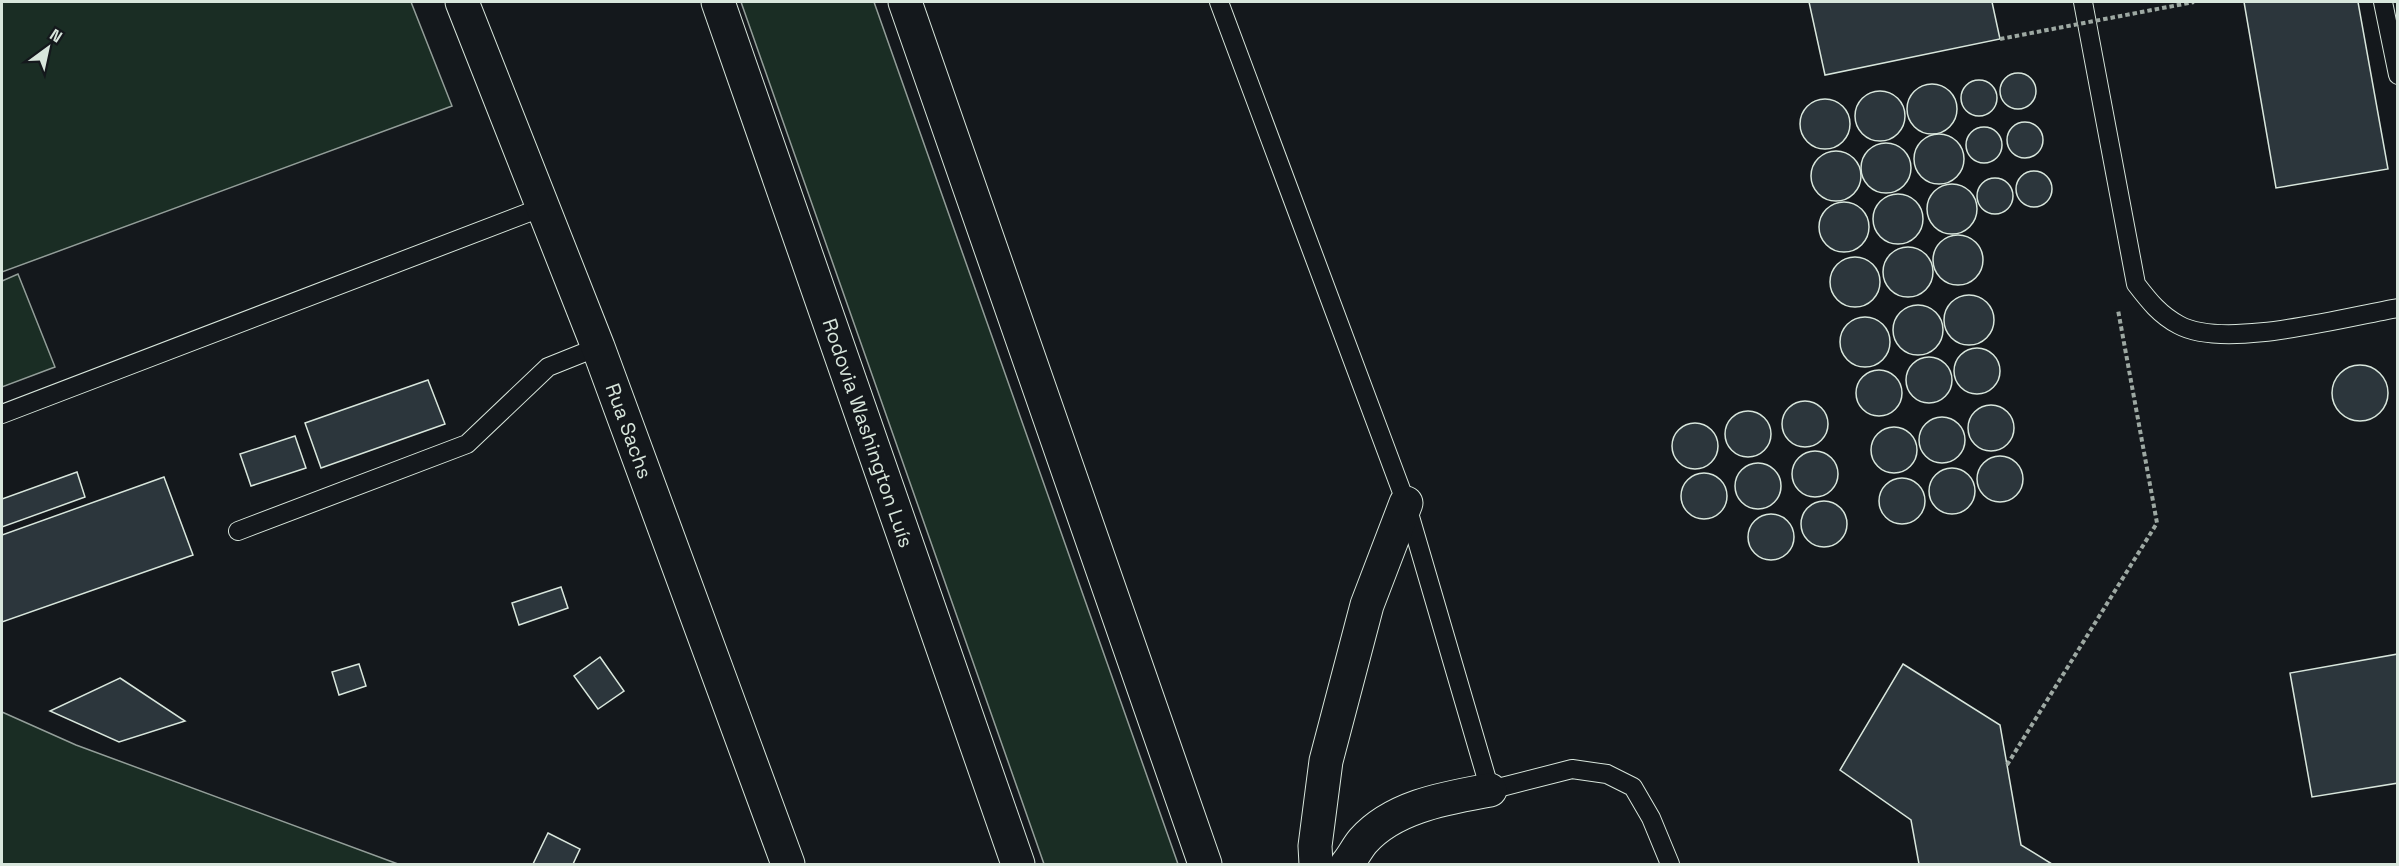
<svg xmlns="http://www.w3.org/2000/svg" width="2399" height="866" font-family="'Space Grotesk',sans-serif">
<rect width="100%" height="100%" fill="#14181c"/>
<g fill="#1a2d24" stroke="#939e99" stroke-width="1.5">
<path d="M2,2h409l41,104 -450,166z"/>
<path d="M741,2h133l304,862h-134z"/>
<path d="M18,274l37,93 -53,20v-106z"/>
<path d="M2,712l74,33 322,119h-396z"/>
</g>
<g fill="#2c363c" stroke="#d8e6dc" stroke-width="1.5">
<path d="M1809,2h183l8,37 -175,36z"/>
<path d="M2244,2h114l30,167 -112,19z"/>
<circle cx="2018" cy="91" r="18"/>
<circle cx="1979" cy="98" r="18"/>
<circle cx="1932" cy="109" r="25"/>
<circle cx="1880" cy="116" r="25"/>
<circle cx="1825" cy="124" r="25"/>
<circle cx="2025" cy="140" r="18"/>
<circle cx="1984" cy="145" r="18"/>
<circle cx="1939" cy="159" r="25"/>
<circle cx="1886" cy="168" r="25"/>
<circle cx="1836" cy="176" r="25"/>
<circle cx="2034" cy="189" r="18"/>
<circle cx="1995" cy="196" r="18"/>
<circle cx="1952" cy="209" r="25"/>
<circle cx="1898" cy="219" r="25"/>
<circle cx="1844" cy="227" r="25"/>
<circle cx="1958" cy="260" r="25"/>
<circle cx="1908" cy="272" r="25"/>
<circle cx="1855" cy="282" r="25"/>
<circle cx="1969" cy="320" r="25"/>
<circle cx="1918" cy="330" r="25"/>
<circle cx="1865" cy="342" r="25"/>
<circle cx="1977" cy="371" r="23"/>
<circle cx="1929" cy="380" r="23"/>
<circle cx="2360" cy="393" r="28"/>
<circle cx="1879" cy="393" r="23"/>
<path d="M428,380l17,44 -124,44 -16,-45z"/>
<circle cx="1805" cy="424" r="23"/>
<circle cx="1991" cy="428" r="23"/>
<circle cx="1748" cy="434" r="23"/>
<circle cx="1942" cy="440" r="23"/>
<circle cx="1695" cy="446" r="23"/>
<circle cx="1894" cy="450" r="23"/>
<path d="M295,436l11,32 -55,18 -11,-32z"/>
<circle cx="1815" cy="474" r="23"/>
<circle cx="2000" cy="479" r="23"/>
<circle cx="1758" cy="486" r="23"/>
<circle cx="1952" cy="491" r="23"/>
<path d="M77,472l8,25 -83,30v-28z"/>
<circle cx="1704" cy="496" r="23"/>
<path d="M164,477l29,78 -191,67v-87z"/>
<circle cx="1902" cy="501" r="23"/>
<circle cx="1824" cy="524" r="23"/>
<circle cx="1771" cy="537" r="23"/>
<path d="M561,587l7,21 -49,17 -7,-22z"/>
<path d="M2398,654v129l-86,14 -22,-124z"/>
<path d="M600,657l24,34 -26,18 -24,-33z"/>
<path d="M359,664l7,22 -27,9 -7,-23z"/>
<path d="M1903,664l97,61 21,120 31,19h-133l-8,-44 -71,-50z"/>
<path d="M120,678l65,43 -66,21 -69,-31z"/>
<path d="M548,833l32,16 -7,15h-40z"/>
</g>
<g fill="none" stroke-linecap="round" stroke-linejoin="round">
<g stroke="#d8e6dc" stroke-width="20">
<g id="service">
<path d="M1219,2l187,501 84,287 82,-21 35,5 26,13 18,31 19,46"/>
<path d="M2083,2l53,282c13,17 24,31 43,41 46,25 166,-8 219,-17"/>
<path d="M2383,2l15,73"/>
<path d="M2,414l541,-207"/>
<path d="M238,531l229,-87 81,-77 50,-20"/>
</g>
</g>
<g stroke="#d8e6dc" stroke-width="35">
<path id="minor" d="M462,2l136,345 190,517"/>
</g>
<g stroke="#d8e6dc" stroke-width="35">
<g id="motorway">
<path d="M718,2l300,862"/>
<path d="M905,2l300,862"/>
<path d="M1316,864l-1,-18 11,-85 41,-156 39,-102"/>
<path d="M1347,864c6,-7 10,-16 16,-23 31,-35 84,-43 127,-51"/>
</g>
</g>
<path stroke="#9da8a2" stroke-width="4" stroke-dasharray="4.5 3" stroke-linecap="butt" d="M2007,765l150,-242 -39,-213"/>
<use href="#service" stroke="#14181c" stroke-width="18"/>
<use href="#minor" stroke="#14181c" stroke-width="33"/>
<use href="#motorway" stroke="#14181c" stroke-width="33"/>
<path stroke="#9da8a2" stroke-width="4" stroke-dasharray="4.5 3" stroke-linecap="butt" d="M2000,39l194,-37"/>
</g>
<g text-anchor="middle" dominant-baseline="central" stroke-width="4.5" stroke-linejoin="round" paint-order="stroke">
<g font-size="20" fill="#d8e6dc" stroke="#14181c">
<text transform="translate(629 431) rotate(70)">Rua Sachs</text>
<text transform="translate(868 433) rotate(71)">Rodovia Washington Luís</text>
</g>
</g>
<rect width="2399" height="866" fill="none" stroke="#d8e6dc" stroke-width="6"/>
<g transform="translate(48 48) rotate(33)" stroke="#14181c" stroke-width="4.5" paint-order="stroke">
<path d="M0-4.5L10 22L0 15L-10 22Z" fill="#d8e6dc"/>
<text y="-9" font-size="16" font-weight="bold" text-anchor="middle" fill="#d8e6dc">N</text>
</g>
</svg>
